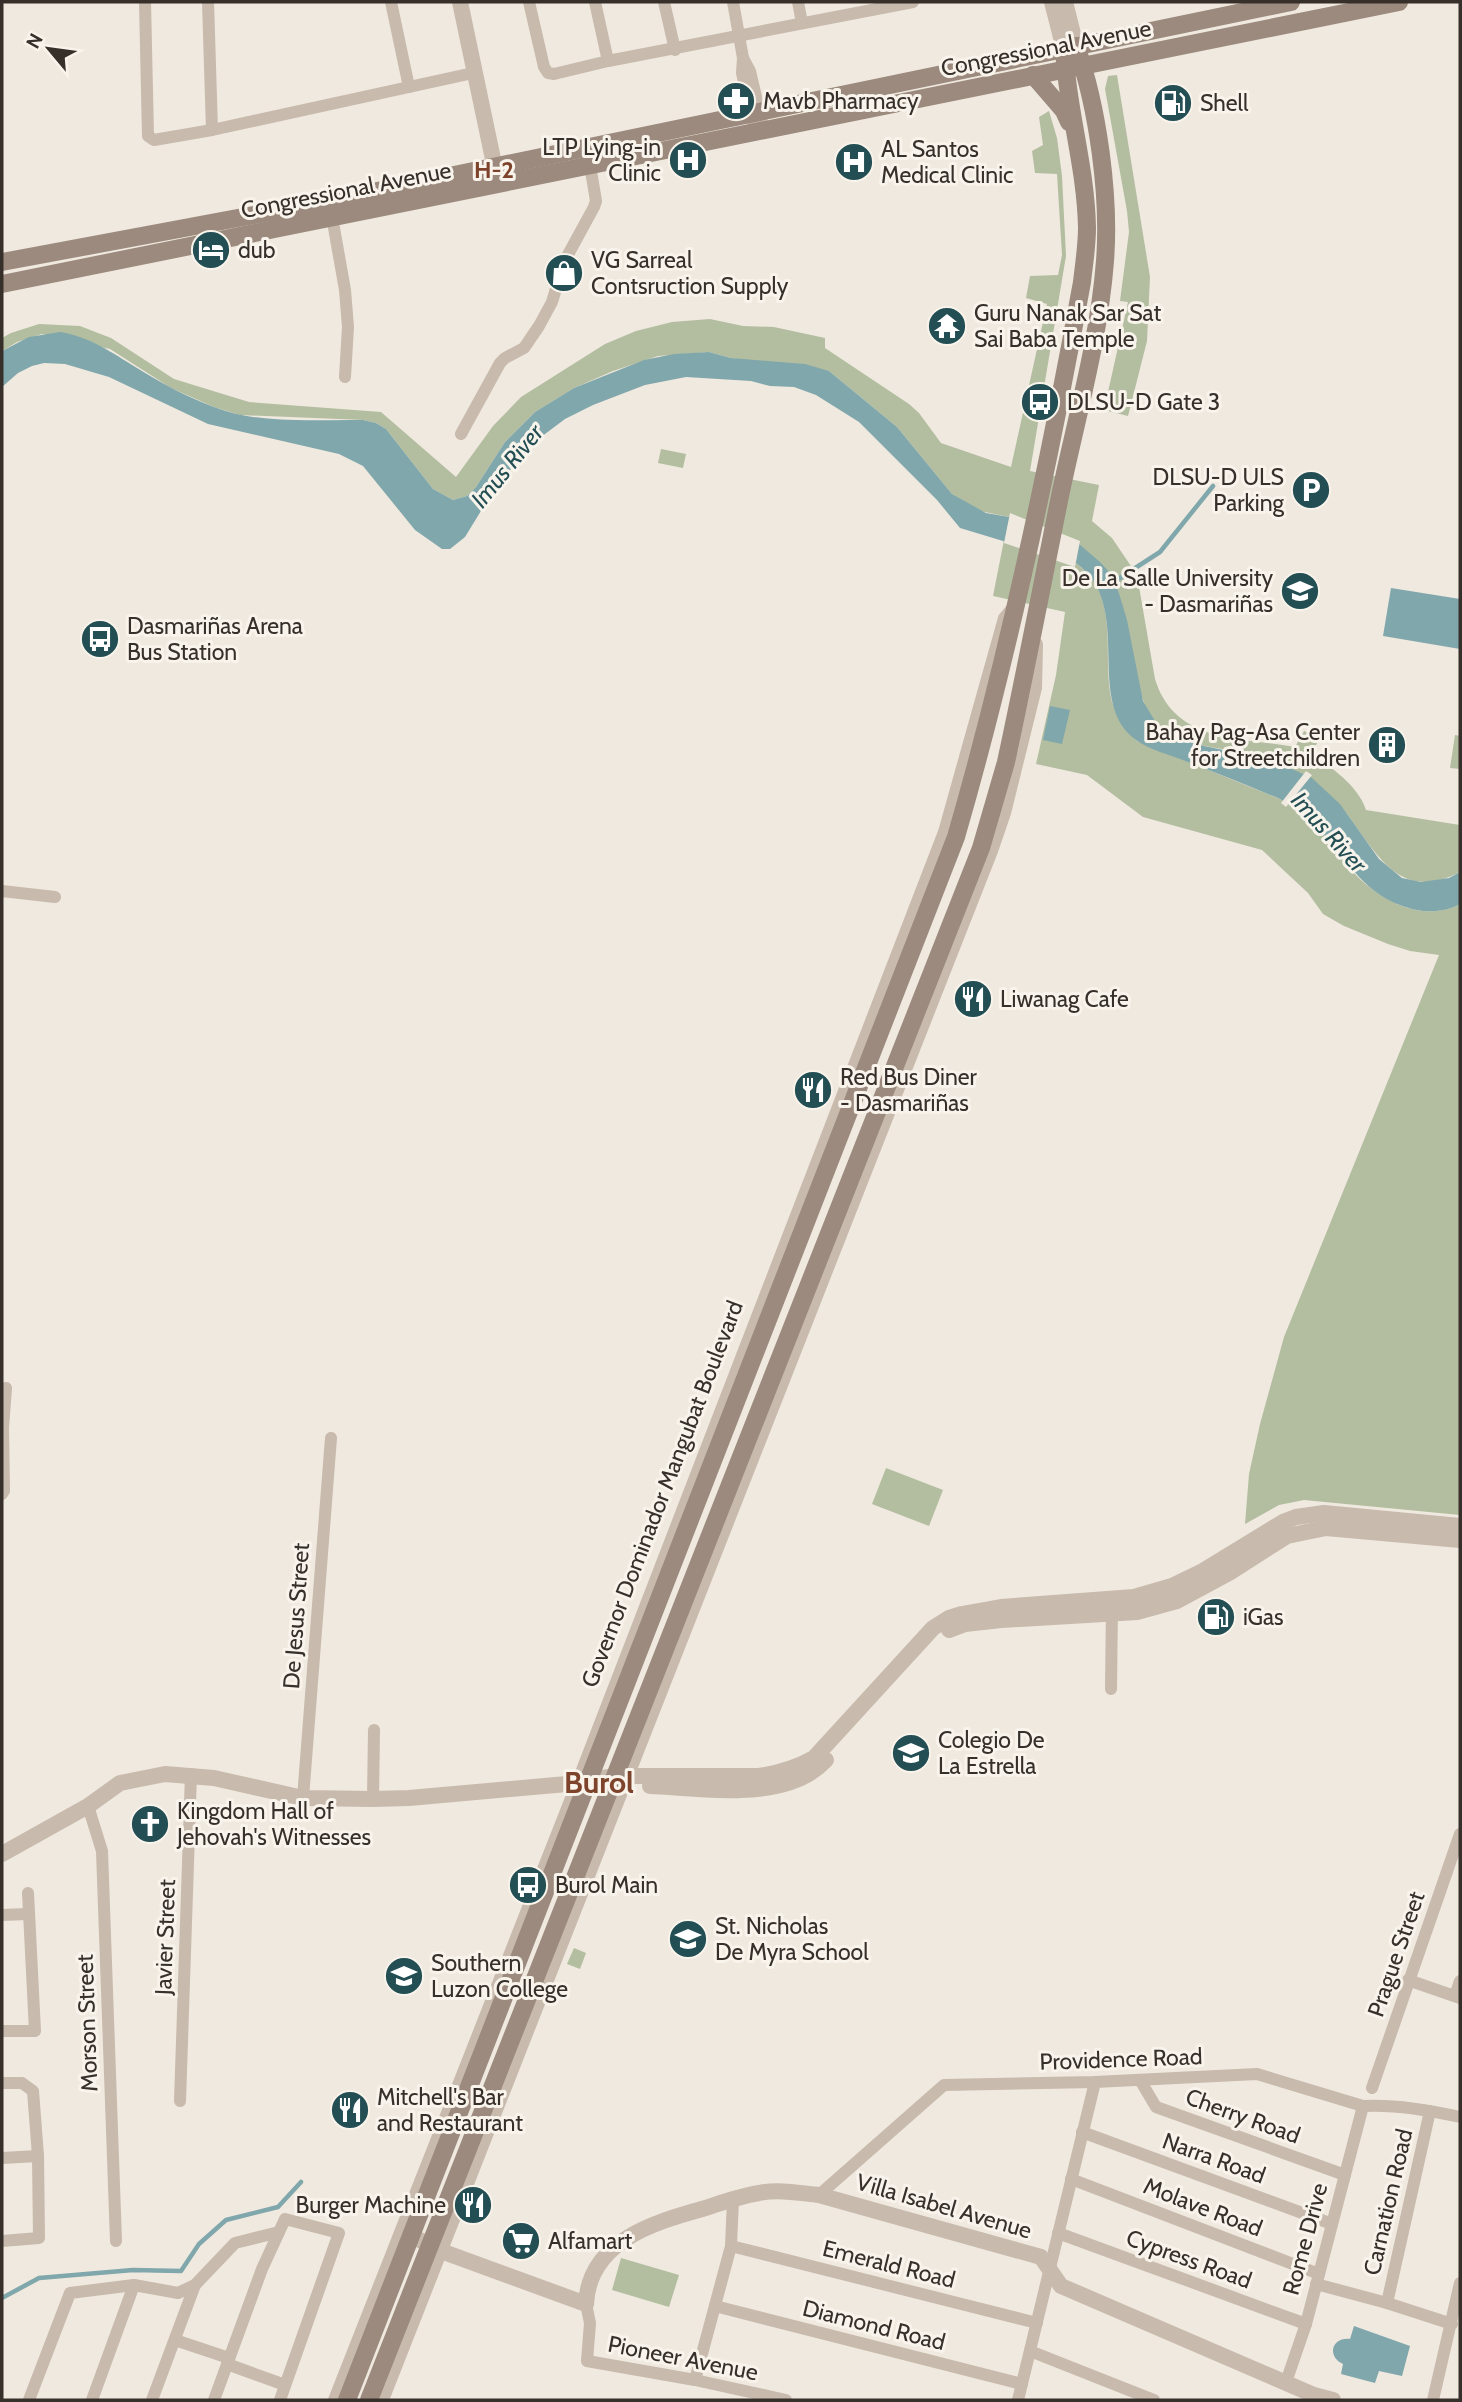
<svg xmlns="http://www.w3.org/2000/svg" width="1462" height="2402" font-family="Cabin,sans-serif">
<rect width="100%" height="100%" fill="#f0e9df"/>
<g fill="#b3bea0">
<path d="M1117,75l33,202 -3,64 -19,75 -24,-6 24,-108 -8,-1 9,-69 -2,-21 -22,-122 3,-13z"/>
<path d="M1049,111l8,27 5,38 4,80 -36,215 69,14 -7,36 20,17 25,37 18,104c20,65 86,58 140,68l9,-16 15,7 -7,17c20,12 47,32 54,55l94,15v47c-55,28 -77,-8 -106,-48 -6,-9 -12,-18 -21,-24 -17,-11 -45,-34 -62,-41 -33,-12 -85,-8 -112,-32 -23,-20 -34,-105 -41,-137l-109,-73 -29,-6 -28,-17 -55,-67 -68,-56 -98,-13 -22,-6 -51,4 -45,15 -39,17 -39,24 -30,30 -29,45 -9,9 -14,4 -20,-11 -47,-60 -10,-6 -13,-3 -123,-5 -26,-8 -43,-19 -61,-39 -68,-15 -25,8 -15,9v-13l9,-5 28,-9 41,2 31,12 63,41 75,23 132,10 75,65 37,-51 28,-29 84,-53 31,-13 36,-9 38,-3 33,7 31,1 51,11v10l84,56 10,9 22,30 70,24 36,-163 -21,-6 4,-22 28,-1 4,-20 -5,-81 -22,-1 -3,-22 11,-6 -4,-28z"/>
<path d="M661,449l25,5 -3,14 -25,-5z"/>
<path d="M1004,540l72,23c47,34 24,95 37,142 5,15 14,25 24,36l143,58c14,9 28,18 39,30 15,16 26,36 42,51 26,24 65,42 99,24v611l-156,-15 -25,5 -34,19 4,-50 11,-50 24,-87 155,-382 -29,-4 -22,-7 -44,-18 -21,-12 -15,-21 -46,-43 -119,-33 -56,-42 -51,-11 20,-89 9,-63 -72,-16z"/>
<path d="M1455,735l5,1v33l-10,-1z"/>
<path d="M886,1468l57,22 -14,36 -57,-22z"/>
<path d="M574,1948l12,5 -6,16 -13,-5z"/>
<path d="M621,2258l58,17 -10,32 -57,-17z"/>
</g>
<g fill="#80a7ab">
<path d="M60,332c30,5 51,20 77,36 24,15 50,29 77,39 46,18 100,12 149,13l13,3 10,6 47,60 20,11 14,-4 9,-9 29,-45 30,-30 39,-24 70,-28 30,-6 35,-2 22,6 74,6 24,7 68,56 55,67 34,19 23,4 70,27 21,18 10,11 8,17 9,30 16,81 15,25 12,8 34,12 68,14 40,18 28,26 39,55 23,19 19,4 28,-4 11,-6v32c-14,8 -32,9 -48,5 -49,-13 -61,-46 -93,-80 -11,-12 -25,-21 -39,-30 -33,-14 -66,-27 -100,-40 -16,-6 -36,-11 -49,-23 -45,-41 3,-131 -55,-173l-116,-35 -23,-28 -78,-78 -43,-27 -22,-8 -24,-1 -19,-5 -65,-4 -41,8 -52,20 -28,14 -36,27 -37,47 -27,44 -15,12h-8l-27,-19 -52,-64 -24,-12 -131,-30 -99,-47 -44,-13 -21,-1 -12,3 -14,7 -16,14v-36l27,-14z"/>
<path d="M1391,588l69,11v50l-77,-13z"/>
<path d="M1050,706l20,4 -8,34 -19,-4z"/>
<path d="M1354,2326l56,20 -8,30 -23,-5 -4,12 -34,-9 2,-10c-16,-7 -12,-27 7,-25z"/>
</g>
<g fill="#f0e9df">
<path d="M1010,513l70,28 -5,26 -71,-24z"/>
<path d="M1306,771l6,4 -26,32 -5,-4z"/>
</g>
<g fill="none" stroke-linecap="round" stroke-linejoin="round">
<g stroke="#80a7ab" stroke-width="4.5">
<path d="M1112,583l48,-31 53,-66"/>
<path d="M2,2298l37,-20 94,-8 48,1 18,-27 27,-24 52,-13 23,-25"/>
</g>
<g stroke="#c8baac" stroke-width="12">
<path d="M145,2l3,134 6,4 58,-10 261,-57"/>
<path d="M208,2l4,128"/>
<path d="M391,2l18,85"/>
<path d="M529,2l15,65 4,6 6,1 54,-13 305,-59"/>
<path d="M595,2l13,59"/>
<path d="M664,2l11,48"/>
<path d="M733,2l10,56 -1,15 11,49"/>
<path d="M798,2l4,21"/>
<path d="M743,58l7,13 14,60"/>
<path d="M331,211l14,79 3,37 -3,50"/>
<path d="M461,434l39,-71 5,-5 19,-10 15,-22 13,-24 12,-40 30,-55 2,-6 -6,-36"/>
<path d="M2,891l53,6"/>
<path d="M2,1494l2,-3 -1,-63 3,-40"/>
<path d="M1111,1689l1,-83"/>
<path d="M303,1798l28,-360"/>
<path d="M373,1799l1,-69"/>
<path d="M88,1806l14,45 14,390"/>
<path d="M2,1915l26,-1"/>
<path d="M1408,1980l52,18"/>
<path d="M1455,1996l5,-15"/>
<path d="M2,2031h33l-7,-138"/>
<path d="M1140,2080l16,27 189,68"/>
<path d="M2,2083h20l11,8 5,65 1,82 -37,3"/>
<path d="M1372,2088l88,-254"/>
<path d="M180,2101l11,-327"/>
<path d="M1082,2132l250,92"/>
<path d="M2,2158l36,-2"/>
<path d="M1071,2179l248,95"/>
<path d="M819,2195l125,-110 151,-3 162,-8 106,32c32,-2 66,4 97,11"/>
<path d="M1058,2233l248,91"/>
<path d="M731,2246l306,77"/>
<path d="M1316,2284l71,19 65,21"/>
<path d="M1387,2303l43,-192"/>
<path d="M586,2304l4,19 -3,38 108,19 91,20"/>
<path d="M715,2306l307,78"/>
<path d="M175,2340l54,18"/>
<path d="M1030,2351l124,49"/>
<path d="M227,2364l58,21"/>
<path d="M695,2380l36,-134 2,-47"/>
<path d="M1286,2382l20,-58 57,-218"/>
<path d="M29,2400l41,-107 64,-8 44,8 17,-8 40,-42 44,-11"/>
<path d="M92,2400l42,-115"/>
<path d="M152,2400l43,-115"/>
<path d="M214,2400l48,-131 23,-50 54,14 -59,167"/>
<path d="M334,2400l243,-617 367,-951 60,-214 10,-12"/>
<path d="M383,2400l609,-1549 13,-38 28,-113 3,-12 1,-44"/>
<path d="M1018,2400l77,-318"/>
<path d="M1433,2400l27,-117"/>
</g>
<g stroke="#c8baac" stroke-width="16">
<path d="M460,2l37,176"/>
<path d="M1052,2l12,47"/>
<path d="M1065,2l11,44"/>
<path d="M949,1630l16,-6 36,-4 136,-8 40,-11 52,-28 58,-37 39,-8 134,12"/>
<path d="M650,1786c53,2 137,17 176,-26"/>
<path d="M2,1854l86,-48 32,-23 45,-9 49,4 89,20 70,1 36,-1 158,-14 48,-8h144c21,-3 37,-8 55,-18l119,-130 16,-10 13,-4 39,-7 133,-10 38,-11 29,-14 82,-50 13,-5 28,-4 136,13"/>
<path d="M412,2236l29,15 145,53c3,-62 66,-81 116,-95 19,-6 38,-13 57,-16 20,-4 40,0 60,2l222,62 20,29 253,109 19,5"/>
</g>
<g stroke="#9b8a7d" stroke-width="18">
<path d="M1033,75l31,36 5,11"/>
<path d="M2,262l327,-61 962,-199"/>
<path d="M2,284l1397,-282"/>
<path d="M347,2400l609,-1563c53,-183 92,-368 126,-555 2,-18 5,-36 5,-54 -1,-61 -20,-119 -23,-179"/>
<path d="M369,2400l612,-1552 25,-86c19,-88 36,-177 54,-266 16,-77 39,-156 45,-235 5,-64 -7,-154 -29,-215"/>
</g>
</g>
<defs>
<g id="pharmacy-disc" transform="scale(2.0125)"><circle r="9.5" fill="#234e54" stroke="#f8f3eb"/><path d="M-2-6h4v4h4v4h-4v4h-4v-4h-4v-4h4Z" fill="#fff"/></g>
<g id="fuel-disc" transform="scale(2.0125)"><circle r="9.5" fill="#234e54" stroke="#f8f3eb"/><path d="M-5.5-6h7V0h2V4h1.3V-2.5L3-4.5l.8-.8L6-3V5H2.5V1h-1V6h-7ZM-4.2-4.7v3.2H.2V-4.7Z" fill="#fff"/></g>
<g id="hospital-disc" transform="scale(2.0125)"><circle r="9.5" fill="#234e54" stroke="#f8f3eb"/><path d="M-5-5h3v3.5h4V-5h3V5h-3V1.5h-4V5h-3Z" fill="#fff"/></g>
<g id="hotel-disc" transform="scale(2.0125)"><circle r="9.5" fill="#234e54" stroke="#f8f3eb"/><path d="M-6-4.5h1.5V1H6V5H4.5V3h-9V5H-6ZM-4 0a1.8 1.8 0 1 1 3.6 0ZM.5 0V-2.5h3Q6-2.5 6 0Z" fill="#fff"/></g>
<g id="shop-disc" transform="scale(2.0125)"><circle r="9.5" fill="#234e54" stroke="#f8f3eb"/><path d="M-5-2.5h2.3a2.7 3.5 0 0 1 5.4 0H5L5.5 6h-11ZM-1.5-2.5h3a1.5 2.3 0 0 0-3 0Z" fill="#fff"/></g>
<g id="temple-disc" transform="scale(2.0125)"><circle r="9.5" fill="#234e54" stroke="#f8f3eb"/><path d="M0-6L5-2H3V0L6.5 2.5H4V6H1.5V3h-3V6H-4V2.5H-6.5L-3 0V-2H-5Z" fill="#fff"/></g>
<g id="bus-disc" transform="scale(2.0125)"><circle r="9.5" fill="#234e54" stroke="#f8f3eb"/><path d="M-5-6H5V4H4V6H2V4H-2V6H-4V4H-5ZM-3.5-4V0h7V-4ZM-3.5 1.2v1.5H-2V1.2ZM2 1.2v1.5H3.5V1.2Z" fill="#fff"/></g>
<g id="parking-disc" transform="scale(2.0125)"><circle r="9.5" fill="#234e54" stroke="#f8f3eb"/><path d="M-3.5-5.5H1a3.5 3.5 0 0 1 0 7H-1V5.5H-3.5ZM-1-3.4V-.6H.8a1.4 1.4 0 0 0 0-2.8Z" fill="#fff"/></g>
<g id="university-disc" transform="scale(2.0125)"><circle r="9.5" fill="#234e54" stroke="#f8f3eb"/><path d="M0-5L7-2L0 1L-7-2ZM-4 1L0 2.5L4 1V4Q0 6-4 4Z" fill="#fff"/></g>
<g id="building-disc" transform="scale(2.0125)"><circle r="9.5" fill="#234e54" stroke="#f8f3eb"/><path d="M-4-6H4V6H1V3H-1V6H-4ZM-2.5-4.3h1.7v1.8h-1.7ZM.8-4.3h1.7v1.8H.8ZM-2.5-1h1.7V.8h-1.7ZM.8-1h1.7V.8H.8Z" fill="#fff"/></g>
<g id="restaurant-disc" transform="scale(2.0125)"><circle r="9.5" fill="#234e54" stroke="#f8f3eb"/><path d="M-5-6h1v4h1v-4h1v4h1v-4h1v5L-1.5 .5V6h-2V.5L-5-1ZM5-6V6H3V1.5H1.5Q1.5-4 5-6Z" fill="#fff"/></g>
<g id="school-disc" transform="scale(2.0125)"><circle r="9.5" fill="#234e54" stroke="#f8f3eb"/><path d="M0-5L7-2L0 1L-7-2ZM-4 1L0 2.5L4 1V4Q0 6-4 4Z" fill="#fff"/></g>
<g id="church-disc" transform="scale(2.0125)"><circle r="9.5" fill="#234e54" stroke="#f8f3eb"/><path d="M-1.2-6h2.4v3.5h3.3v2.4h-3.3V6h-2.4V-.1h-3.3v-2.4h3.3Z" fill="#fff"/></g>
<g id="supermarket-disc" transform="scale(2.0125)"><circle r="9.5" fill="#234e54" stroke="#f8f3eb"/><path d="M-6-5.5h2.5l.6 2H6L4.5 2H-2.5L-4.4-4H-6ZM-1.5 3.2a1.3 1.3 0 1 0 .1 0ZM3 3.2a1.3 1.3 0 1 0 .1 0Z" fill="#fff"/></g>
</defs>
<g fill-rule="evenodd">
<use href="#pharmacy-disc" x="736" y="101"/>
<use href="#fuel-disc" x="1173" y="103"/>
<use href="#hospital-disc" x="688" y="160"/>
<use href="#hospital-disc" x="854" y="162"/>
<use href="#hotel-disc" x="211" y="250"/>
<use href="#shop-disc" x="564" y="273"/>
<use href="#temple-disc" x="947" y="326"/>
<use href="#bus-disc" x="1040" y="402"/>
<use href="#parking-disc" x="1311" y="490"/>
<use href="#university-disc" x="1300" y="591"/>
<use href="#bus-disc" x="100" y="639"/>
<use href="#building-disc" x="1387" y="745"/>
<use href="#restaurant-disc" x="973" y="999"/>
<use href="#restaurant-disc" x="813" y="1090"/>
<use href="#fuel-disc" x="1216" y="1617"/>
<use href="#school-disc" x="911" y="1753"/>
<use href="#church-disc" x="150" y="1824"/>
<use href="#bus-disc" x="528" y="1885"/>
<use href="#school-disc" x="688" y="1939"/>
<use href="#university-disc" x="404" y="1976"/>
<use href="#restaurant-disc" x="350" y="2110"/>
<use href="#restaurant-disc" x="473" y="2205"/>
<use href="#supermarket-disc" x="521" y="2241"/>
</g>
<g text-anchor="middle" dominant-baseline="central" stroke-width="6" stroke-linejoin="round" paint-order="stroke">
<g font-size="23" fill="#362f2a" stroke="#f8f3eb">
<text transform="translate(1046 48) rotate(-11)">Congressional Avenue</text>
<text transform="translate(346 190) rotate(-11)">Congressional Avenue</text>
<text transform="translate(662 1494) rotate(-69)">Governor Dominador Mangubat Boulevard</text>
<text transform="translate(296 1616) rotate(-86)">De Jesus Street</text>
<text transform="translate(165 1937) rotate(-88)">Javier Street</text>
<text transform="translate(1396 1954) rotate(-71)">Prague Street</text>
<text transform="translate(87 2023) rotate(-92)">Morson Street</text>
<text transform="translate(1121 2059) rotate(-2)">Providence Road</text>
<text transform="translate(1243 2116) rotate(20)">Cherry Road</text>
<text transform="translate(1214 2158) rotate(20)">Narra Road</text>
<text transform="translate(1388 2202) rotate(-77)">Carnation Road</text>
<text transform="translate(944 2206) rotate(16)">Villa Isabel Avenue</text>
<text transform="translate(1203 2207) rotate(21)">Molave Road</text>
<text transform="translate(1305 2239) rotate(-75)">Rome Drive</text>
<text transform="translate(1189 2259) rotate(20)">Cypress Road</text>
<text transform="translate(889 2264) rotate(14)">Emerald Road</text>
<text transform="translate(874 2325) rotate(14)">Diamond Road</text>
<text transform="translate(683 2358) rotate(11)">Pioneer Avenue</text>
</g>
<g font-size="23" fill="#362f2a" stroke="#f8f3eb" text-anchor="start">
<text x="763" y="101">Mavb Pharmacy</text>
<text x="1200" y="103">Shell</text>
<text x="661" y="147" text-anchor="end">LTP Lying-in<tspan x="661" dy="26">Clinic</tspan></text>
<text x="881" y="149">AL Santos<tspan x="881" dy="26">Medical Clinic</tspan></text>
<text x="238" y="250">dub</text>
<text x="591" y="260">VG Sarreal<tspan x="591" dy="26">Contsruction Supply</tspan></text>
<text x="974" y="313">Guru Nanak Sar Sat<tspan x="974" dy="26">Sai Baba Temple</tspan></text>
<text x="1067" y="402">DLSU-D Gate 3</text>
<text x="1284" y="477" text-anchor="end">DLSU-D ULS<tspan x="1284" dy="26">Parking</tspan></text>
<text x="1273" y="578" text-anchor="end">De La Salle University<tspan x="1273" dy="26">- Dasmariñas</tspan></text>
<text x="127" y="626">Dasmariñas Arena<tspan x="127" dy="26">Bus Station</tspan></text>
<text x="1360" y="732" text-anchor="end">Bahay Pag-Asa Center<tspan x="1360" dy="26">for Streetchildren</tspan></text>
<text x="1000" y="999">Liwanag Cafe</text>
<text x="840" y="1077">Red Bus Diner<tspan x="840" dy="26">- Dasmariñas</tspan></text>
<text x="1243" y="1617">iGas</text>
<text x="938" y="1740">Colegio De<tspan x="938" dy="26">La Estrella</tspan></text>
<text x="177" y="1811">Kingdom Hall of<tspan x="177" dy="26">Jehovah's Witnesses</tspan></text>
<text x="555" y="1885">Burol Main</text>
<text x="715" y="1926">St. Nicholas<tspan x="715" dy="26">De Myra School</tspan></text>
<text x="431" y="1963">Southern<tspan x="431" dy="26">Luzon College</tspan></text>
<text x="377" y="2097">Mitchell's Bar<tspan x="377" dy="26">and Restaurant</tspan></text>
<text x="446" y="2205" text-anchor="end">Burger Machine</text>
<text x="548" y="2241">Alfamart</text>
</g>
<g font-size="24" font-weight="bold" fill="#7e432b" stroke="#f8f3eb">
<text x="494" y="169">H-2</text>
</g>
<g font-size="24" font-style="italic" fill="#234e54" stroke="#f8f3eb">
<text transform="translate(507 466) rotate(-51)">Imus River</text>
<text transform="translate(1329 832) rotate(48)">Imus River</text>
</g>
<g font-size="30" font-weight="bold" fill="#7e432b" stroke="#f8f3eb">
<text x="599" y="1782">Burol</text>
</g>
</g>
<rect width="1462" height="2402" fill="none" stroke="#362f2a" stroke-width="7"/>
<g transform="translate(49 49) rotate(299)" stroke="#f8f3eb" stroke-width="5" paint-order="stroke">
<path d="M0-5L12 26L0 18L-12 26Z" fill="#362f2a"/>
<text y="-10" font-size="19" font-weight="bold" text-anchor="middle" fill="#362f2a">N</text>
</g>
</svg>
